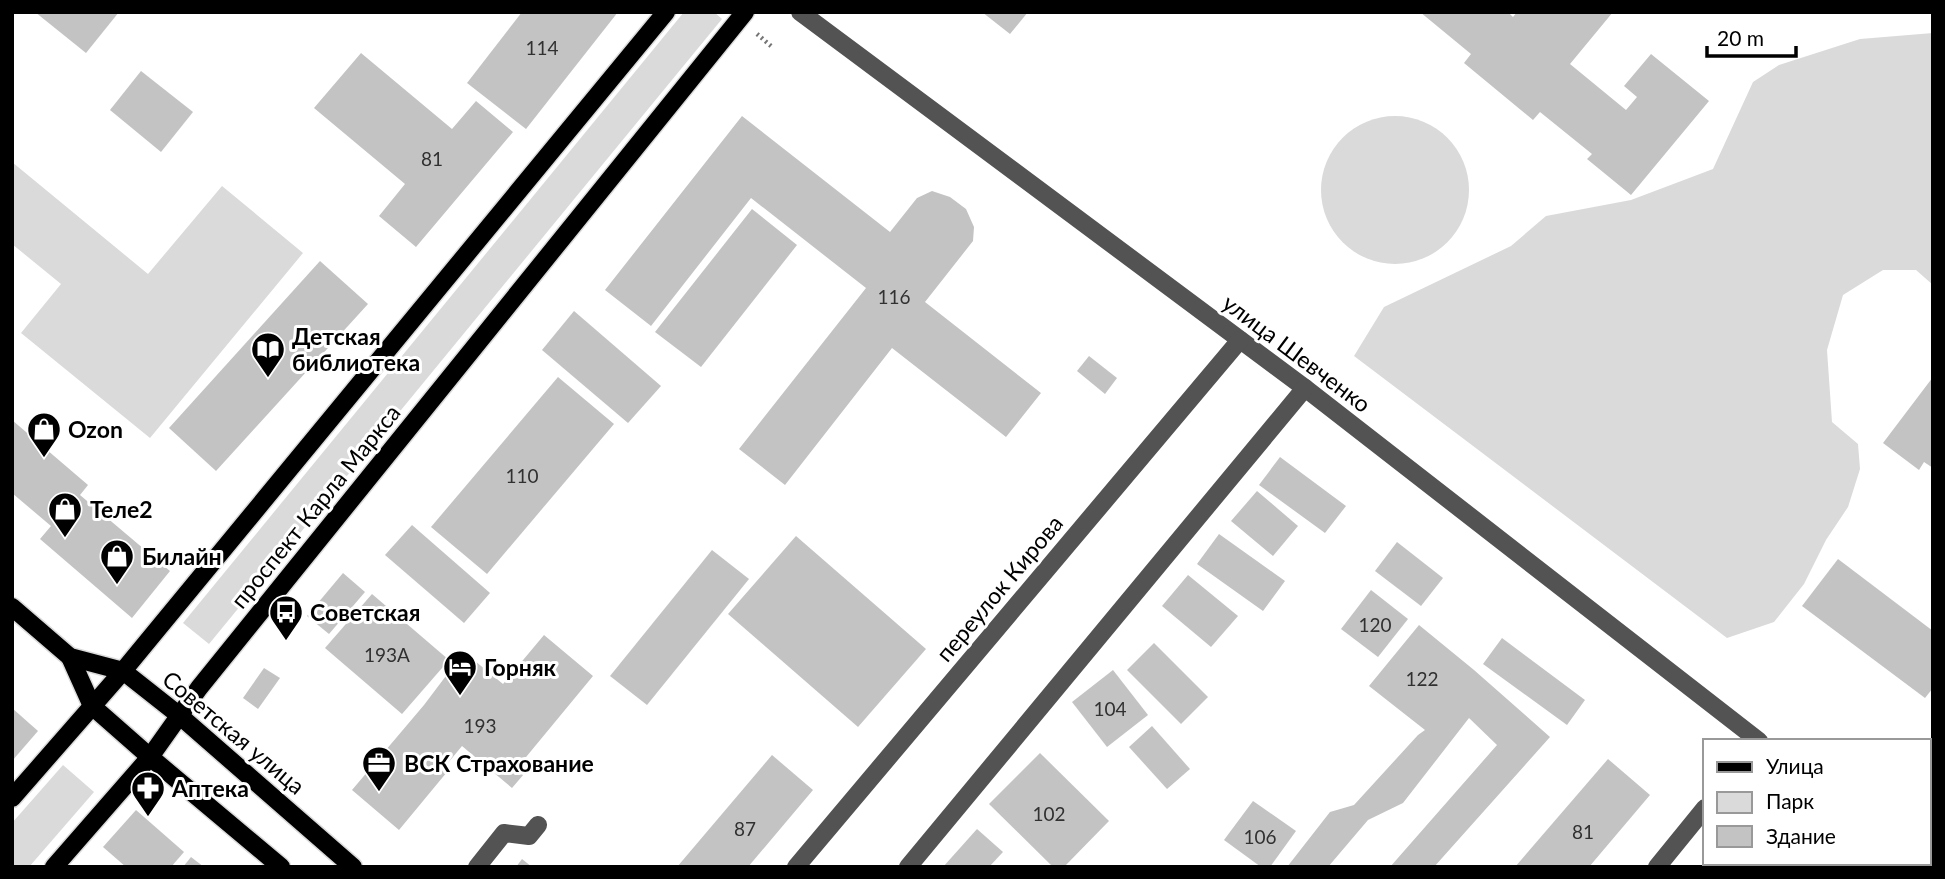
<svg xmlns="http://www.w3.org/2000/svg" width="1945" height="879" font-family="Lato,sans-serif">
<rect width="100%" height="100%" fill="#fff"/>
<g fill="#dadada">
<path d="M684,12h30l8,7 -513,625 -26,-21z"/>
<path d="M1933,33v252l-17,-15h-33l-40,25 -16,55 5,72 26,22 2,25 -12,38 -22,33 -22,44 -30,38 -47,16 -373,-282 30,-49 127,-61 35,-30 85,-16 82,-31 40,-87 26,-17 81,-26z"/>
<circle cx="1395" cy="190" r="74"/>
<path d="M12,162l136,112 74,-88 81,67 -153,185 -129,-105 40,-49 -49,-40z"/>
<path d="M63,765l31,27 -65,75h-17v-44z"/>
</g>
<g fill="#c3c3c3">
<path d="M35,12h84l-33,41z"/>
<path d="M522,12h96l-92,117 -59,-46z"/>
<path d="M982,12h46l-18,22z"/>
<path d="M1420,12h88l5,5 4,-5h96l-43,52 56,46 11,-13 -13,-11 27,-32 58,47 -78,94 -44,-36 5,-5 -52,-42 -7,8 -69,-57 7,-9z"/>
<path d="M361,53l91,76 24,-28 37,31 -97,115 -37,-31 26,-32 -91,-76z"/>
<path d="M141,71l52,41 -32,40 -51,-42z"/>
<path d="M742,116l148,116 27,-34 15,-7 18,6 16,12 8,18 -1,14 -48,61 116,91 -35,44 -114,-89 -107,137 -46,-36 127,-161 -115,-90 -100,128 -46,-36z"/>
<path d="M752,209l45,36 -96,122 -46,-35z"/>
<path d="M320,261l48,43 -152,167 -47,-43z"/>
<path d="M574,311l87,75 -33,37 -86,-73z"/>
<path d="M1089,356l28,22 -12,16 -28,-23z"/>
<path d="M558,377l56,47 -127,150 -56,-47z"/>
<path d="M1933,377v91l-9,-6 -5,8 -36,-27z"/>
<path d="M12,420l76,65 -8,10 90,76 -38,47 -92,-79 11,-13 -39,-33z"/>
<path d="M1280,457l66,49 -21,27 -66,-48z"/>
<path d="M1257,491l41,35 -25,30 -42,-35z"/>
<path d="M412,525l78,68 -26,30 -79,-68z"/>
<path d="M1219,534l66,47 -22,30 -66,-47z"/>
<path d="M796,536l130,113 -68,78 -130,-113z"/>
<path d="M1397,542l46,36 -22,28 -46,-35z"/>
<path d="M712,550l37,29 -102,126 -37,-29z"/>
<path d="M1838,559l95,72v57l-8,10 -123,-92z"/>
<path d="M343,573l22,19 -36,42 -22,-18z"/>
<path d="M1188,575l50,41 -27,31 -49,-41z"/>
<path d="M1371,590l37,29 -30,38 -37,-28z"/>
<path d="M372,594l77,66 -47,54 -77,-66z"/>
<path d="M1419,625l55,45 76,67 -116,130h-44l107,-122 -28,-27 -66,85 -35,17 -40,47h-41l43,-55 24,-7 64,-70 7,-5 -56,-44z"/>
<path d="M544,635l49,41 -76,92 7,6 -12,14 -50,-42 -19,23 4,3 -48,58 -47,-40 72,-85 40,-53 39,32z"/>
<path d="M1502,638l83,62 -18,25 -84,-61z"/>
<path d="M1154,643l54,54 -27,27 -54,-54z"/>
<path d="M264,668l16,10 -22,31 -15,-11z"/>
<path d="M1113,670l35,45 -41,32 -35,-45z"/>
<path d="M12,708l26,23 -26,30z"/>
<path d="M1152,726l38,43 -23,20 -38,-42z"/>
<path d="M1040,753l69,68 -45,46h-11l-64,-63z"/>
<path d="M772,755l41,35 -65,77h-71z"/>
<path d="M1608,759l42,36 -61,72h-74z"/>
<path d="M1253,801l43,30 -26,36h-9l-37,-27z"/>
<path d="M136,810l48,42 -13,15h-45l-23,-20z"/>
<path d="M977,829l26,23 -14,15h-46z"/>
<path d="M191,857l13,10h-21z"/>
<path d="M522,859l10,8h-16z"/>
</g>
<g fill="none" stroke-linecap="round" stroke-linejoin="round">
<g stroke="#dbdbdb" stroke-width="21">
<g id="major">
<path d="M12,607l58,50 53,14 57,45 173,151"/>
<path d="M70,657l22,49 58,51 131,110"/>
<path d="M12,798l111,-127 543,-659"/>
<path d="M54,867l96,-110 49,-69 546,-676"/>
</g>
</g>
<path stroke="#757575" stroke-width="4.5" stroke-dasharray="2 3.5" stroke-linecap="butt" d="M757,34l14,12"/>
<g stroke="#535353" stroke-width="18">
<path d="M800,12l505,376 454,353"/>
<path d="M1913,863l4,4"/>
<path d="M477,867l27,-34 25,3 9,-11"/>
<path d="M796,867l444,-527"/>
<path d="M908,867l397,-479"/>
<path d="M1657,867l48,-59"/>
</g>
<use href="#major" stroke="#000" stroke-width="18"/>
</g>
<defs>
<g id="library-pin" transform="scale(1.75)"><path d="M0 17L-7.5 6A9.5 9.5 0 1 1 7.5 6Z" fill="#000" stroke="#fff"/><path d="M-6-4Q-3-5.5-.7-3.5V5Q-3 3-6 4ZM6-4Q3-5.5 .7-3.5V5Q3 3 6 4Z" fill="#fff"/></g>
<g id="shop-pin" transform="scale(1.75)"><path d="M0 17L-7.5 6A9.5 9.5 0 1 1 7.5 6Z" fill="#000" stroke="#fff"/><path d="M-5-2.5h2.3a2.7 3.5 0 0 1 5.4 0H5L5.5 6h-11ZM-1.5-2.5h3a1.5 2.3 0 0 0-3 0Z" fill="#fff"/></g>
<g id="bus-pin" transform="scale(1.75)"><path d="M0 17L-7.5 6A9.5 9.5 0 1 1 7.5 6Z" fill="#000" stroke="#fff"/><path d="M-5-6H5V4H4V6H2V4H-2V6H-4V4H-5ZM-3.5-4V0h7V-4ZM-3.5 1.2v1.5H-2V1.2ZM2 1.2v1.5H3.5V1.2Z" fill="#fff"/></g>
<g id="hotel-pin" transform="scale(1.75)"><path d="M0 17L-7.5 6A9.5 9.5 0 1 1 7.5 6Z" fill="#000" stroke="#fff"/><path d="M-6-4.5h1.5V1H6V5H4.5V3h-9V5H-6ZM-4 0a1.8 1.8 0 1 1 3.6 0ZM.5 0V-2.5h3Q6-2.5 6 0Z" fill="#fff"/></g>
<g id="office-pin" transform="scale(1.75)"><path d="M0 17L-7.5 6A9.5 9.5 0 1 1 7.5 6Z" fill="#000" stroke="#fff"/><path d="M-6-3h4V-5.5h4V-3h4V5H-6ZM-1-4.5V-3h2v-1.5ZM-6 0V1H6V0Z" fill="#fff"/></g>
<g id="pharmacy-pin" transform="scale(1.75)"><path d="M0 17L-7.5 6A9.5 9.5 0 1 1 7.5 6Z" fill="#000" stroke="#fff"/><path d="M-2-6h4v4h4v4h-4v4h-4v-4h-4v-4h4Z" fill="#fff"/></g>
</defs>
<g fill-rule="evenodd">
<use href="#library-pin" x="268" y="349"/>
<use href="#shop-pin" x="44" y="429"/>
<use href="#shop-pin" x="65" y="509"/>
<use href="#shop-pin" x="117" y="556"/>
<use href="#bus-pin" x="286" y="612"/>
<use href="#hotel-pin" x="460" y="667"/>
<use href="#office-pin" x="379" y="763"/>
<use href="#pharmacy-pin" x="148" y="788"/>
</g>
<g text-anchor="middle" dominant-baseline="central" stroke-width="6" stroke-linejoin="round" paint-order="stroke">
<g font-size="19" fill="#313131">
<text x="542" y="47">114</text>
<text x="432" y="158">81</text>
<text x="894" y="296">116</text>
<text x="522" y="475">110</text>
<text x="1375" y="624">120</text>
<text x="387" y="654">193А</text>
<text x="1422" y="678">122</text>
<text x="1110" y="708">104</text>
<text x="480" y="725">193</text>
<text x="1049" y="813">102</text>
<text x="745" y="828">87</text>
<text x="1583" y="831">81</text>
<text x="1260" y="836">106</text>
</g>
<g font-size="23" font-weight="bold" fill="#000" stroke="#fff" text-anchor="start">
<text x="292" y="336">Детская<tspan x="292" dy="26">библиотека</tspan></text>
<text x="68" y="429">Ozon</text>
<text x="90" y="509">Теле2</text>
<text x="142" y="556">Билайн</text>
<text x="310" y="612">Советская</text>
<text x="484" y="667">Горняк</text>
<text x="404" y="763">ВСК Страхование</text>
<text x="172" y="788">Аптека</text>
</g>
<g font-size="23" fill="#000" stroke="#fff">
<text transform="translate(1297 353) rotate(37)">улица Шевченко</text>
<text transform="translate(315 506) rotate(-51)">проспект Карла Маркса</text>
<text transform="translate(999 588) rotate(-50)">переулок Кирова</text>
<text transform="translate(234 732) rotate(40)">Советская улица</text>
</g>
</g>
<rect width="1945" height="879" fill="none" stroke="#000000" stroke-width="28"/>
<rect x="1703" y="739" width="228" height="126" fill="#ffffff" stroke="#999999" stroke-width="2"/>
<rect x="1717" y="762" width="35" height="10" fill="#000000" stroke="#999999" stroke-width="2"/>
<text x="1766" y="774" font-size="21" fill="#000000">Улица</text>
<rect x="1717" y="792" width="35" height="21" fill="#dadada" stroke="#999999" stroke-width="2"/>
<text x="1766" y="809" font-size="21" fill="#000000">Парк</text>
<rect x="1717" y="826" width="35" height="21" fill="#c3c3c3" stroke="#999999" stroke-width="2"/>
<text x="1766" y="844" font-size="21" fill="#000000">Здание</text>
<path d="M1707 46v10h89v-10" fill="none" stroke="#000000" stroke-width="3.5"/>
<text x="1717" y="46" font-size="21" fill="#000000" stroke="#ffffff" stroke-width="5" paint-order="stroke">20 m</text>
</svg>
